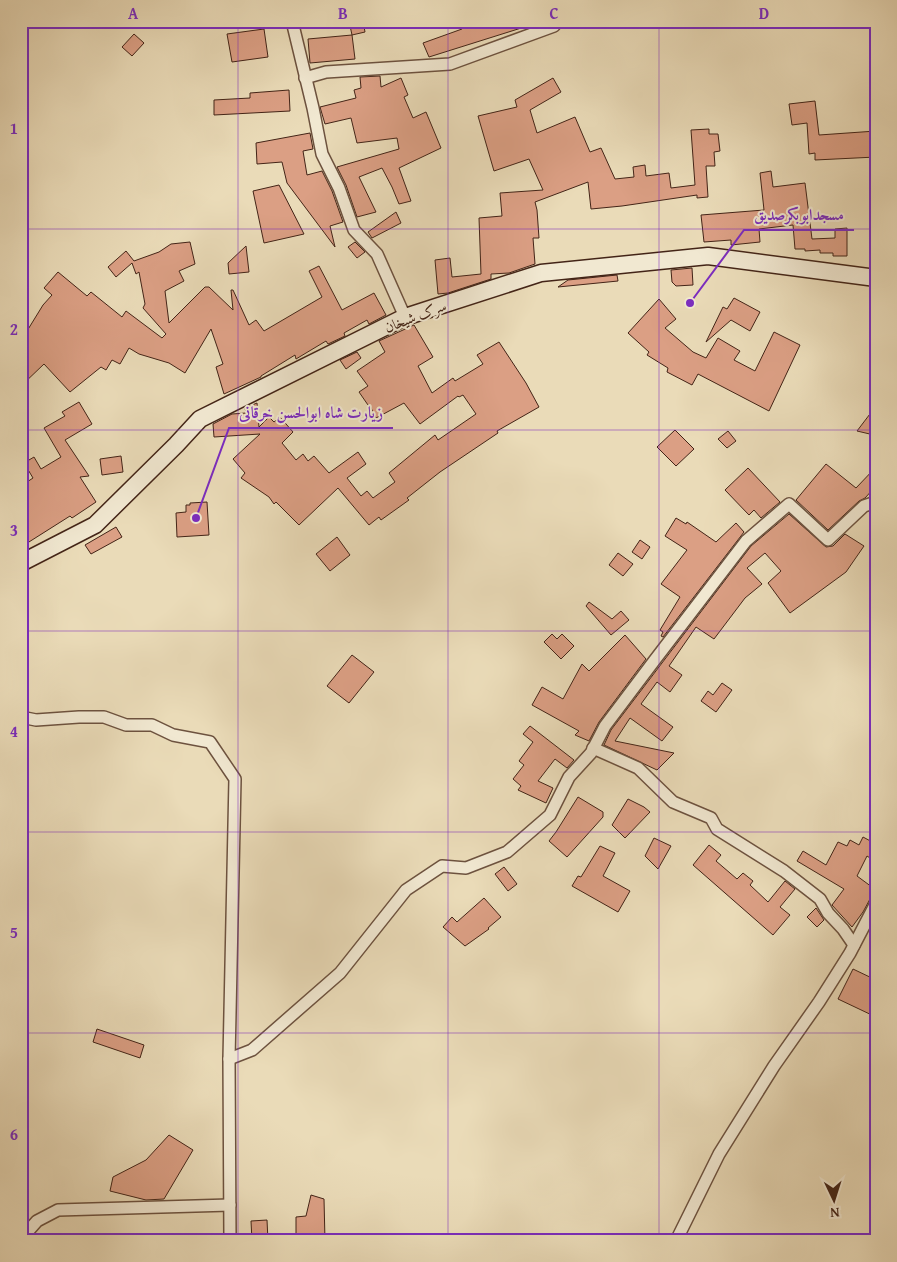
<svg xmlns="http://www.w3.org/2000/svg" width="897" height="1262" font-family="'Gentium Book Plus',Amiri,serif">
<rect width="100%" height="100%" fill="#eadbb8"/>
<filter id="stains"><feTurbulence type="fractalNoise" baseFrequency=".004" numOctaves="4"/><feColorMatrix values="0 0 0 0 .2 0 0 0 0 .09 0 0 0 0 .02 0 0 0 .5 -.17"/></filter>
<radialGradient id="worn" r=".72"><stop offset=".6" stop-color="#630" stop-opacity="0"/><stop offset="1" stop-color="#630" stop-opacity=".3"/></radialGradient>
<g fill="#db9f84" stroke="#432417">
<path d="M349,21h14l2,11 -13,3z"/>
<path d="M460,21h73l1,3 -105,33 -6,-14 39,-14z"/>
<path d="M264,29l4,28 -36,5 -5,-28z"/>
<path d="M134,34l10,9 -12,13 -10,-9z"/>
<path d="M352,35l3,24 -45,4 -2,-24z"/>
<path d="M380,76l1,11 20,-9 7,17 -4,2 9,21 13,-6 15,36 -42,20 12,33 -12,3 -7,-17 -10,-19 -23,9 17,35 -19,5 -11,-32 -9,-18 62,-18 -2,-11 -40,5 -6,-25 -26,6 -5,-17 36,-9 -2,-8 7,-2 -1,-11z"/>
<path d="M553,78l8,14 -31,18 7,23 38,-16 15,35 11,-4 14,31 19,-2 -1,-10 12,-2 1,11 23,-3 2,15 24,-3 -4,-55 18,-1v5h9l2,17 -6,1 1,14h-9l2,31 -11,1v-3l-75,11 -31,3 -3,-27 -53,20 2,8 2,28h-6l2,26 -26,9 -18,1v5l-43,14 -10,1 -3,-34 15,-2 2,19 29,-3 -2,-56 23,-2 -2,-23 43,-3 -14,-31 -35,12 -16,-55 39,-9 -2,-7z"/>
<path d="M289,90l1,21 -76,4v-15l36,-2v-5z"/>
<path d="M815,101l4,34 57,-4v26l-61,3v-7l-6,1 -2,-31 -15,2 -3,-21z"/>
<path d="M310,133l3,16 -10,2 4,24 15,-4 10,20 11,31 -13,4 5,21 -48,-64 -5,-21 -25,2 -1,-21z"/>
<path d="M771,171l2,16 32,-4 7,56 23,-1v-9l12,-1v28h-14v-3h-13v-3l-15,1v-2h-10l-2,-24 -34,4 1,13 -29,3v-5l-27,2 -3,-27 63,-5 -4,-37z"/>
<path d="M279,185l25,49 -40,9 -11,-52z"/>
<path d="M396,212l5,11 -29,15 -4,-6z"/>
<path d="M190,242l5,22 -16,7 5,10 -19,10 4,32 36,-36h4l24,23 -2,-20h2l16,35 7,-5 8,11 58,-34 -13,-26 10,-5 23,44 32,-17 12,22 -17,9 -2,-4 -23,13 1,3 -17,8 -2,-3 -30,18 -1,-4 -34,21v1l-37,17 -8,-27 7,-3 -12,-35 -26,44 -16,-10 -30,-9 -10,-6 -9,16 -8,-4 -6,10 -5,-3 -31,25 -26,-28 -23,22v-58l6,3 16,-26 9,-10 -8,-7 14,-16 29,24 4,-4 31,25 4,-6 36,27 4,-4 -23,-26 2,-4 -6,-32 -3,2 -4,-11 -16,14 -8,-10 18,-16 8,10 25,-9 12,-8z"/>
<path d="M355,242l10,10 -8,6 -9,-11z"/>
<path d="M246,246l3,26 -20,2 -1,-11z"/>
<path d="M692,268l1,17 -17,1 -4,-4 -1,-12z"/>
<path d="M617,275l1,6 -60,6 10,-7z"/>
<path d="M734,298l26,14 -10,19 -19,-11 -25,22 17,-35 4,2z"/>
<path d="M659,299l17,20 -11,9 28,24 13,6 12,-20 22,13 -6,9 21,11 19,-39 26,13 -31,66 -71,-37 -6,11 -25,-13 1,-4 -21,-13 2,-3 -21,-19z"/>
<path d="M414,325l19,32 -15,9 14,27 21,-15 2,3 28,-17 -6,-9 22,-13 27,41 13,24 -42,24 1,2 -58,39 -33,26 2,2 -28,20 -2,-3 -10,8 -31,-37 -39,37 -23,-23 -2,2 -5,-7 -28,-19 4,-5 -12,-14 27,-25 -46,3 -1,-13 19,-10 14,-1 -1,-5 12,-5 2,24 10,-10 5,5 6,-5 13,15 -11,11 14,17 7,-6 5,7 6,-5 15,17 29,-21 8,12 -19,14 14,18 6,-5 6,7 22,-16 -6,-9 46,-38 3,5 38,-26 -13,-19 -4,2 -1,-1 -38,28 -16,-21 -28,15 -7,-14 -1,1 -9,-13 9,-6 -11,-15 28,-19 -6,-11z"/>
<path d="M357,352l4,6 -15,11 -6,-9z"/>
<path d="M79,402l13,22 -27,16 24,36 -9,1 16,25 -24,16 -2,-2 -49,31v-61l12,-8 -9,-15 10,-6 7,12 20,-12 -17,-29 21,-12 -3,-4z"/>
<path d="M876,406l-2,29 -17,-4z"/>
<path d="M675,430l19,19 -18,17 -19,-19z"/>
<path d="M728,431l8,10 -9,7 -9,-9z"/>
<path d="M121,456l2,16 -21,3 -2,-16z"/>
<path d="M826,464l30,24 20,-21v19l-11,12 -6,3 -31,29 -32,-30z"/>
<path d="M748,468l32,34 -19,16 -7,-8 -5,5 -24,-25z"/>
<path d="M207,502l2,33 -32,2 -1,-24 10,-1v-7h4v-2z"/>
<path d="M789,514l37,33 7,-1 12,-12 19,12 -18,26 -56,41 -22,-30 13,-12 -16,-18 -18,15 15,16 -17,14 -31,41 -18,-12 -27,39 13,9 -12,17 -13,-10 -16,22 32,23 -11,14 -32,-23 -15,23 59,12 -17,17 -53,-25 7,-15 140,-184z"/>
<path d="M676,518l10,6 1,-2 29,20 20,-19 8,9 -81,105 -2,-1 2,-4 -3,-2 20,-33 -19,-13 26,-34 -22,-14z"/>
<path d="M116,527l6,10 -31,17 -6,-9z"/>
<path d="M337,537l13,18 -20,16 -14,-17z"/>
<path d="M640,540l10,7 -8,12 -10,-7z"/>
<path d="M618,553l15,11 -10,12 -14,-11z"/>
<path d="M589,602l23,17 9,-8 8,9 -18,15 -25,-29z"/>
<path d="M552,634l5,5 5,-5 12,12 -13,13 -17,-17z"/>
<path d="M625,635l21,24 -47,63 -10,19 -14,-6 4,-4 -47,-26 10,-18 21,12 19,-35 7,7z"/>
<path d="M352,655l22,17 -25,31 -22,-17z"/>
<path d="M722,683l10,7 -16,22 -15,-11 7,-10 5,4z"/>
<path d="M530,726l44,34 -7,8 -12,-9 -17,22 15,7 -7,15 -28,-13 3,-4 -8,-7 11,-14 -5,-4 14,-19 -10,-8z"/>
<path d="M578,797l25,15v5l-36,40 -18,-16 7,-9z"/>
<path d="M628,799l16,8 6,5 -25,26 -13,-13z"/>
<path d="M863,837l13,7v18l-9,-6 -10,20 19,14v5l-6,4 -7,13 -11,15 -20,-22 12,-16 -47,-28 6,-10 23,14 12,-23 9,4 3,-6 9,5z"/>
<path d="M654,838l17,8 -13,23 -13,-13z"/>
<path d="M709,845l12,10 -5,6 21,18 6,-6 10,8 -3,4 18,17 17,-21 10,8 -15,18 10,8 -17,20 -80,-70z"/>
<path d="M600,846l15,7 -12,23 27,15 -12,21 -46,-26 6,-10 3,1z"/>
<path d="M504,867l13,17 -9,7 -13,-17z"/>
<path d="M484,898l17,19 -13,11 1,1 -24,17 -22,-19 9,-10 5,5z"/>
<path d="M816,908l8,12 -7,7 -10,-10z"/>
<path d="M853,969l23,11v15l-4,8 4,2v12l-38,-18z"/>
<path d="M97,1029l47,16 -4,13 -47,-16z"/>
<path d="M169,1135l24,15 -29,49 -18,1 -36,-9 3,-14 33,-17z"/>
<path d="M311,1195l13,4 1,42h-29v-24l10,-1z"/>
<path d="M267,1220l1,21h-16l-1,-20z"/>
</g>
<g fill="none" stroke-linecap="round" stroke-linejoin="round">
<g stroke="#6d523f" stroke-width="14">
<g id="street">
<path d="M292,21l21,87 9,46 17,34 15,42 23,24 28,63"/>
<path d="M305,78l21,-6 124,-8 104,-38 4,-5"/>
<path d="M21,717l15,3 43,-3h25l22,8h26l21,10 37,7 25,37 -6,280 1,182"/>
<path d="M593,748l45,20 35,34 38,16 6,11 67,42 36,28 8,14 15,16 11,16"/>
<path d="M229,1059l23,-9 88,-77 66,-83 36,-24 24,2 41,-16 43,-37 19,-38 22,-24 14,-27 49,-65 92,-120 43,-37 39,36 36,-34 12,-4"/>
<path d="M21,1239l16,-18 21,-11 172,-5"/>
<path d="M676,1241l43,-87 55,-88 45,-64 31,-49 26,-50"/>
</g>
</g>
<g stroke="#432417" stroke-width="19">
<path id="secondary" d="M21,563l74,-38 81,-80 24,-26 205,-102 136,-44 167,-17 168,22"/>
</g>
<use href="#street" stroke="#f1e8d1" stroke-width="11"/>
<use href="#secondary" stroke="#f1e8d1" stroke-width="16"/>
</g>
<path fill="none" stroke="#7b2cbf" stroke-width="1" stroke-opacity="0.55" d="M238,21v1220M448,21v1220M659,21v1220M21,229h855M21,430h855M21,631h855M21,832h855M21,1033h855"/>
<g text-anchor="middle" dominant-baseline="central" stroke-width="4" stroke-linejoin="round" paint-order="stroke">
<g font-size="15" fill="#432417" stroke="#f1e8d1">
<text transform="translate(415 316) rotate(-21)">سرک شیخان</text>
</g>
</g>
<path fill="none" stroke="#7b2cbf" stroke-width="2" d="M690 303L744 230H854M196 518L229 428H393"/>
<g fill="#7b2cbf" stroke="#f1e8d1" stroke-width="2">
<circle cx="690" cy="303" r="5"/>
<circle cx="196" cy="518" r="5"/>
</g>
<g font-size="16" text-anchor="middle" font-weight="bold" fill="#7b2cbf" stroke="#f1e8d1" stroke-width="4" stroke-linejoin="round" paint-order="stroke">
<text x="799" y="220">مسجدابوبکرصدیق</text>
<text x="311" y="418">زیارت شاه ابوالحسن خرقانی</text>
</g>
<rect width="897" height="1262" fill="none" stroke="#eadbb8" stroke-width="55"/>
<g transform="translate(834 1200) rotate(176)" stroke="#f1e8d1" stroke-width="4" paint-order="stroke">
<path d="M0-4L9 19L0 12L-9 19Z" fill="#432417"/>
<text y="-8" font-size="14" font-weight="bold" text-anchor="middle" fill="#432417">N</text>
</g>
<rect x="28" y="28" width="842" height="1206" fill="none" stroke="#7b2cbf" stroke-width="2"/>
<g font-size="16" text-anchor="middle" font-weight="bold" fill="#7b2cbf">
<text x="133" y="19">A</text>
<text x="343" y="19">B</text>
<text x="554" y="19">C</text>
<text x="764" y="19">D</text>
<text x="14" y="134">1</text>
<text x="14" y="335">2</text>
<text x="14" y="536">3</text>
<text x="14" y="737">4</text>
<text x="14" y="938">5</text>
<text x="14" y="1140">6</text>
</g>
<rect width="100%" height="100%" filter="url(#stains)"/>
<rect width="100%" height="100%" fill="url(#worn)"/>
</svg>
